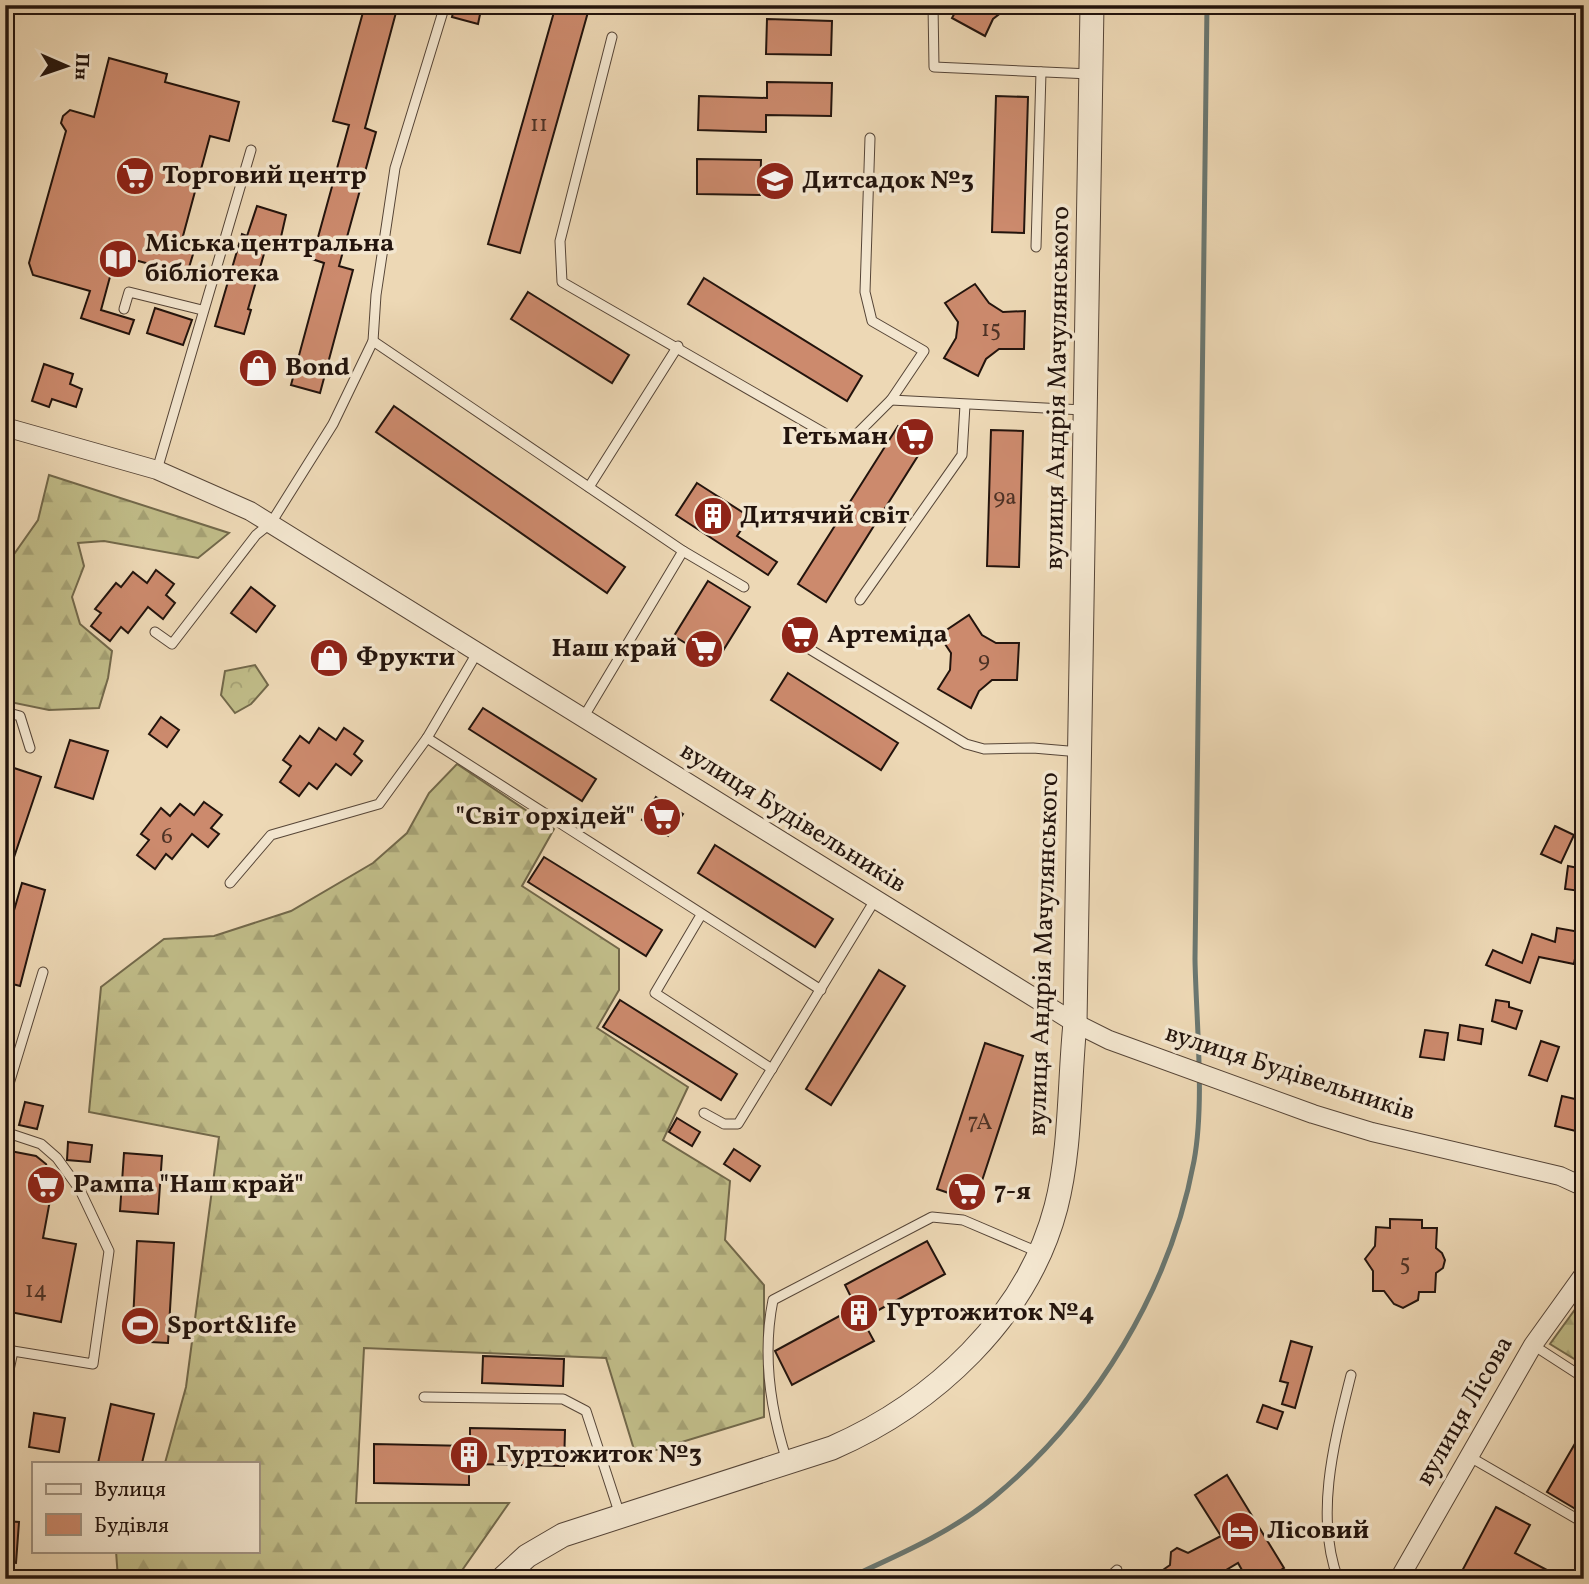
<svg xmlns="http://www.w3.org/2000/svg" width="1589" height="1584" font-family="Vollkorn,serif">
<defs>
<pattern id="forest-firs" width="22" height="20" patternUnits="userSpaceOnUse" patternTransform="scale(1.75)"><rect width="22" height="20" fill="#c0bc88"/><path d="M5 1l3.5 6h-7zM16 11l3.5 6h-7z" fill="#a5a174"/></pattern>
<pattern id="park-crowns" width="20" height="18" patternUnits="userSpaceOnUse" patternTransform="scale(1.75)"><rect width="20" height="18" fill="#c0bc88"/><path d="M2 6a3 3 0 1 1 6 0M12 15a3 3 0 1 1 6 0" fill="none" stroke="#a5a174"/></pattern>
</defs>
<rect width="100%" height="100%" fill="#edd8b5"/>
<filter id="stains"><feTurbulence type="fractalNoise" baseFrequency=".00286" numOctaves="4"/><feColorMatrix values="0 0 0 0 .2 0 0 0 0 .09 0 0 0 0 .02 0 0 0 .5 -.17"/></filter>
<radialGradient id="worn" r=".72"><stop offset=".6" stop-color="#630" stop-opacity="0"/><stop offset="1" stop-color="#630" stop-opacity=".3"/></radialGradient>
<g fill="url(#forest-firs)" stroke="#72684a" stroke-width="2">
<path d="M49,475l180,58 -31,25 -94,-17 -26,2 6,23 -12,31 8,27 32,27 -4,27 -9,30 -50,2 -44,-9v-134l33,-47z"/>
<path d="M457,764l97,65 -32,57 97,63v41l-22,38 91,59 -25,53 67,41 -5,59 39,45v132l-128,39 -30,-98 -242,-10 -8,155h153l-53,76h-338l-2,-28h141v-88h-92l21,-76 33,-250 -130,-25 12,-125 63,-48 50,-3 77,-25 82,-48 34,-30 22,-40z"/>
<path d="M1584,1297v68l-34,-21z"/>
</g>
<path fill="url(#park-crowns)" stroke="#72684a" stroke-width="2" d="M255,665l13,20 -17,19 -16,9 -14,-18 4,-24z"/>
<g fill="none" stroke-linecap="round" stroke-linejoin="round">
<path stroke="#6a7771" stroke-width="5" d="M846,1579c50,-23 105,-46 148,-82 101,-84 176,-207 200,-336 11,-60 2,-140 1,-202l12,-954"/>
</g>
<g fill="#cc8a6d" stroke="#23140d" stroke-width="2">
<path d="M365,5h33l-33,123 11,4 -37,134 14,4 -33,123 -29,-8 33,-122 -12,-4 37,-134 -16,-4z"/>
<path d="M455,5h27l-4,19 -26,-7z"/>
<path d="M556,5h34l-70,248 -32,-9z"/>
<path d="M959,5h52l-18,14 -8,17 -33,-18z"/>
<path d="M767,19l65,2 -1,34 -65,-1z"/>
<path d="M109,58l58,16 -2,8 74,20 -10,39 -19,-5 -30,111 14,4 -7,23 -56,-15 -2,8 -15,-5 -13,48 33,10 -5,14 -48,-16 9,-27 -57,-16 -4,-12 37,-132 -5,-8 2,-7 7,-6 24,7z"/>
<path d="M767,82l65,1 -1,33 -65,-1v17l-68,-2 1,-34 68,2z"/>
<path d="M996,96l32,1 -4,136 -32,-1z"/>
<path d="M697,159l64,1 -1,35 -63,-1z"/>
<path d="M257,206l29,9 -8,35 -12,-3 -18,62 3,1 -7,24 -29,-8 27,-92 5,2z"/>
<path d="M704,278l158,98 -15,25 -159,-97z"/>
<path d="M975,284l14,19 14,9 22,-1 -1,38h-25l-13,10 -8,17 -34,-18 12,-20 2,-16 -13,-19z"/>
<path d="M528,292l101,63 -17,28 -101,-64z"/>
<path d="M155,308l37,12 -9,25 -36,-12z"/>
<path d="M44,364l29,10 -3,10 12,5 -6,18 -24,-8 -3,8 -17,-6z"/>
<path d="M394,406l231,161 -18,26 -231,-161z"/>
<path d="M898,426l28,17 -100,159 -28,-18z"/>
<path d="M991,430l32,1 -4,136 -32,-1z"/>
<path d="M697,483l53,34 -13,19 40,26 -9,13 -92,-60z"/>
<path d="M156,570l18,14 -8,11 9,8 -12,16 -15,-12 -20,26 -7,-6 -11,14 -19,-15 10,-13 -6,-4 21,-26 5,4 12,-15 14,11z"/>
<path d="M708,581l42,26 -34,55 -42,-26z"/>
<path d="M251,587l24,19 -19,26 -25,-19z"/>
<path d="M969,615l13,20 14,8h23l-2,37h-25l-13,11 -8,17 -33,-19 12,-19 1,-17 -12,-18z"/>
<path d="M325,642l20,19 -13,13 -20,-18z"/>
<path d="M788,673l110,70 -17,27 -110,-70z"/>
<path d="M483,708l113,71 -14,22 -113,-72z"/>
<path d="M161,717l18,13 -12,17 -18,-13z"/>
<path d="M319,728l17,12 8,-12 19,13 -9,13 8,7 -11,14 -15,-11 -19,25 -8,-6 -10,13 -19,-14 11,-16 -8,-6 17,-24 9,7z"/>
<path d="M70,740l38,11 -15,48 -38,-12z"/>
<path d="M5,765l36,12 -33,98h-3z"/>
<path d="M656,797l27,17 -15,22 -26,-16z"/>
<path d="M204,802l18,13 -11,13 8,6 -11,13 -16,-13 -20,25 -6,-5 -11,15 -18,-14 12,-15 -8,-6 20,-26 9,8 10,-12 14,11z"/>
<path d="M1555,826l19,9 -13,28 -20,-9z"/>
<path d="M715,845l118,74 -18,28 -117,-74z"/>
<path d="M544,857l118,73 -16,26 -118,-74z"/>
<path d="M1568,866l16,3 -4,22 -15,-2z"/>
<path d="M22,883l23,7 -25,96 -15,-4v-59l5,1z"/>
<path d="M1557,928l23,4 -6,32 -35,-7 -9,26 -44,-18 7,-15 29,13 10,-29 23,8z"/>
<path d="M879,970l26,16 -74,119 -25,-16z"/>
<path d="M620,1000l117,74 -16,26 -118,-73z"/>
<path d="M1496,1000l13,2v5l13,4 -6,18 -24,-8z"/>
<path d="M1460,1025l23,4 -2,15 -23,-4z"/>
<path d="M1425,1030l23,3 -4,27 -24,-3z"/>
<path d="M1541,1041l18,6 -12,34 -18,-6z"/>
<path d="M985,1043l38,13 -48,146 -38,-13z"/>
<path d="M1562,1096l22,5v32l-29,-7z"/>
<path d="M25,1102l18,4 -6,23 -18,-4z"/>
<path d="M677,1118l23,14 -8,14 -23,-14z"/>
<path d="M68,1142l24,3 -2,17 -23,-2z"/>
<path d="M734,1149l26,17 -10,15 -26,-17z"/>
<path d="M5,1150l31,6 10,8 7,20 -10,54 33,6 -15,78 -56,-11v-40l8,-39 -8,-1z"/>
<path d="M124,1153l38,3 -4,58 -38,-3z"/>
<path d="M1390,1219l32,1v8h15l-1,20 6,5 3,7 -2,8 -7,5 -1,19h-16l-1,8 -15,8 -9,-4 -10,-13h-11v-20l-8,-12 10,-13 1,-19 14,1z"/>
<path d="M137,1241l37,2 -6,100 -36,-2z"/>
<path d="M927,1241l18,33 -83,45 12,22 -82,44 -17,-34 81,-44 -11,-22z"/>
<path d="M1291,1341l21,6 -17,61 -13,-4 6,-21 -8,-2z"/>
<path d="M483,1356l81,3 -1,27 -81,-3z"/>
<path d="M111,1404l43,10 -12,49h-44z"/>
<path d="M1263,1405l20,7 -6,17 -20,-7z"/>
<path d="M34,1413l31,5 -6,34 -30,-5z"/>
<path d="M470,1428l95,2 -1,36 -95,-2v21l-95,-2v-39l96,2z"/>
<path d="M1584,1428v86l-37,-22z"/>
<path d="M1227,1475l57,93 -18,11h-19l-9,-16 -27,16h-61l20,-14 1,-13 6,-4 11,5 33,-17 -26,-41z"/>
<path d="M1496,1507l34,18 -15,28 49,26h-87l-15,-8z"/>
<path d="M5,1521l14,1 -3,41 -11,-1z"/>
</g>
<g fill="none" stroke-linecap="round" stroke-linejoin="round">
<g stroke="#564537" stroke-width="11">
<g id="service">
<path d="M933,5l1,62 157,7"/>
<path d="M612,37l-52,204 2,41 271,156 24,-4 34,-34"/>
<path d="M870,138l-5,154 7,29 52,30 -33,49 192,10"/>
<path d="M1036,247l5,-175"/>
<path d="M124,309l5,-17 73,18"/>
<path d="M373,341l310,210 -100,167"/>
<path d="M157,470l94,-320"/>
<path d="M589,487l89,-141"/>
<path d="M683,551l61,36"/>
<path d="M860,600l102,-145 3,-50"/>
<path d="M155,632l17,12 84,-109 15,-12 62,-99 40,-83 3,-46 19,-127 50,-163"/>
<path d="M811,650l155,94 18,5 49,-1 47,4"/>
<path d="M5,712l15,4 10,32"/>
<path d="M427,738l394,252"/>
<path d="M230,883l41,-48 108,-31 48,-66 50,-85"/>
<path d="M701,915l-46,78 117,76"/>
<path d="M5,1097l38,-125"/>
<path d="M704,1113l20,11h14l137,-224"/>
<path d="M5,1132l36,12 16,14 23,32 29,61 -16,113 -80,-13 -8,-6"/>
<path d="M1533,1345l51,33"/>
<path d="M5,1389l8,-38"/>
<path d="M424,1397l139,2 23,12 34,104"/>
<path d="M1470,1457l114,66"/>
<path d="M787,1461c-17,-52 -25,-106 -14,-161l159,-83 31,3 75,32"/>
<path d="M1107,1579l10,-9"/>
<path d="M1338,1579c-24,-65 -3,-140 13,-204"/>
</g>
</g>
<g stroke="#564537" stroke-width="20">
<g id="minor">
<path d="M5,427l152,43 93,41 825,512 34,17 204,74 59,18 188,44 24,11"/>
<path d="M1399,1579l134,-234 51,-71"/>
</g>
</g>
<g stroke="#564537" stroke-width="25">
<path id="tertiary" d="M502,1579l25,-23 36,-21 269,-87c101,-44 195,-130 224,-241 15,-58 13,-124 19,-184l17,-1018"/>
</g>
<use href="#service" stroke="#f3e6cf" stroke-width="9"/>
<use href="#minor" stroke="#f3e6cf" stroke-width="18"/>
<use href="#tertiary" stroke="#f3e6cf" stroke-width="23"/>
</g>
<defs>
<g id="supermarket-disc" transform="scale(2.0125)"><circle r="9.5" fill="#8f2418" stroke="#f3e6cf"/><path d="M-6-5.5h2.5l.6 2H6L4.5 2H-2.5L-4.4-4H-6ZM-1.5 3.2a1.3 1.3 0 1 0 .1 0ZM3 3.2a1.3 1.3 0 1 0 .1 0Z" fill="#fff"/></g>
<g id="school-disc" transform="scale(2.0125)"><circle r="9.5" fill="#8f2418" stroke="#f3e6cf"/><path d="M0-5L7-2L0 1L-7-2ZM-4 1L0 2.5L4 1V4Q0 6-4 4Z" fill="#fff"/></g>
<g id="library-disc" transform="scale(2.0125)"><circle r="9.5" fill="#8f2418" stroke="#f3e6cf"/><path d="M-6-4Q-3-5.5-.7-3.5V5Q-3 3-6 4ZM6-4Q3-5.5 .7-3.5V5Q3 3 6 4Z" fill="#fff"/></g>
<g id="shop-disc" transform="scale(2.0125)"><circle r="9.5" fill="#8f2418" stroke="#f3e6cf"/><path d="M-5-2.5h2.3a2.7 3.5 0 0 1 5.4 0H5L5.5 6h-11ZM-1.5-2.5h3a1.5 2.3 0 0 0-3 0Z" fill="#fff"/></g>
<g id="building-disc" transform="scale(2.0125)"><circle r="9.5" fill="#8f2418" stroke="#f3e6cf"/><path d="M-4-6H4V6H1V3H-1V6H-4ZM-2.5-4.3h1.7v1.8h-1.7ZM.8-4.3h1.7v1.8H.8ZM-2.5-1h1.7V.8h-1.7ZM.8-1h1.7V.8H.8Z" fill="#fff"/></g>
<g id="stadium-disc" transform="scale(2.0125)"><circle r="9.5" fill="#8f2418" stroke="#f3e6cf"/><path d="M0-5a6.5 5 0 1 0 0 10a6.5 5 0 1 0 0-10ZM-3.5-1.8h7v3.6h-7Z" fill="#fff"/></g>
<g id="hotel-disc" transform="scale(2.0125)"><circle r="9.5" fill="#8f2418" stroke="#f3e6cf"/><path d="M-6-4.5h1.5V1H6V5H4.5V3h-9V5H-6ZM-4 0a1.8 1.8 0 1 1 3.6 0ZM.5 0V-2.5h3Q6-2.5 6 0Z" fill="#fff"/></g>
</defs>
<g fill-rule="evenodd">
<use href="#supermarket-disc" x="135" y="176"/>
<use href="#school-disc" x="775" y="181"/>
<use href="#library-disc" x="118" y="259"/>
<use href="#shop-disc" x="258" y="368"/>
<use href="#supermarket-disc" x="915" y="437"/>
<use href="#building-disc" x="713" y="516"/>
<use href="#supermarket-disc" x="800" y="635"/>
<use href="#supermarket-disc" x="704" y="649"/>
<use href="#shop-disc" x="329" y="658"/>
<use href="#supermarket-disc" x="662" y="817"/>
<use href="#supermarket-disc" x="46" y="1185"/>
<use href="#supermarket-disc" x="967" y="1192"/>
<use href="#building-disc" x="859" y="1313"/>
<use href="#stadium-disc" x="140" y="1326"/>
<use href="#building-disc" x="469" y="1455"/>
<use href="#hotel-disc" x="1240" y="1531"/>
</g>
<g text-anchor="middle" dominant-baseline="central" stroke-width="7" stroke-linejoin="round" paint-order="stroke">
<g font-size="23" fill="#4d3225">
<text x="539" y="125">11</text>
<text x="991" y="330">15</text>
<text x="1005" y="498">9а</text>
<text x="984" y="661">9</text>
<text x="167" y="837">6</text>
<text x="980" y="1123">7А</text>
<text x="1405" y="1264">5</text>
<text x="36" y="1291">14</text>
</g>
<g font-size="26" font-weight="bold" fill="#23140d" stroke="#f3e6cf" text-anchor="start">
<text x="162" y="176">Торговий центр</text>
<text x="802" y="181">Дитсадок №3</text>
<text x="145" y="244">Міська центральна<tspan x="145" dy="30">бібліотека</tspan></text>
<text x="285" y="368">Bond</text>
<text x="888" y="437" text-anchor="end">Гетьман</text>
<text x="740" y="516">Дитячий світ</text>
<text x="827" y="635">Артеміда</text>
<text x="677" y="649" text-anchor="end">Наш край</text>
<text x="356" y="658">Фрукти</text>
<text x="635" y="817" text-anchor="end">"Світ орхідей"</text>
<text x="73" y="1185">Рампа "Наш край"</text>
<text x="994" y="1192">7-я</text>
<text x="886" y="1313">Гуртожиток №4</text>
<text x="167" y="1326">Sport&amp;life</text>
<text x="496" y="1455">Гуртожиток №3</text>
<text x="1267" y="1531">Лісовий</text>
</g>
<g font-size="26" fill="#23140d" stroke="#f3e6cf">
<text transform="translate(1058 388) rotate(-89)">вулиця Андрія Мачулянського</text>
<text transform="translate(793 818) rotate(32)">вулиця Будівельників</text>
<text transform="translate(1044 954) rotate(-88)">вулиця Андрія Мачулянського</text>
<text transform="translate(1290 1073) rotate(18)">вулиця Будівельників</text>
<text transform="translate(1465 1411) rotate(-60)">вулиця Лісова</text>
</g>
</g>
<rect width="1589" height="1584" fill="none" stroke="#edd8b5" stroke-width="28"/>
<rect x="7" y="7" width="1575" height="1570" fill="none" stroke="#23140d" stroke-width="3.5"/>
<rect x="14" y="14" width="1561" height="1556" fill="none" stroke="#23140d" stroke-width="2"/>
<rect x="32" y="1462" width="228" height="91" fill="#f3e6cf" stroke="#a09281" stroke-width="2"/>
<rect x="46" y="1484" width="35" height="10" fill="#f3e6cf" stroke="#a09281" stroke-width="2"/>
<text x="94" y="1496" font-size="21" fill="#23140d">Вулиця</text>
<rect x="46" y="1514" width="35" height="21" fill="#cc8a6d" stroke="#a09281" stroke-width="2"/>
<text x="94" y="1532" font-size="21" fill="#23140d">Будівля</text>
<g transform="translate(66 66) rotate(92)" stroke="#f3e6cf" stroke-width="5" paint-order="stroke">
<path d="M0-5L12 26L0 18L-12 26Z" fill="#23140d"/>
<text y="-10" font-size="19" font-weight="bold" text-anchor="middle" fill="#23140d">Пн</text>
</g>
<rect width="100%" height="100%" filter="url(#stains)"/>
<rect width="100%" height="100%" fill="url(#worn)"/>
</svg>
